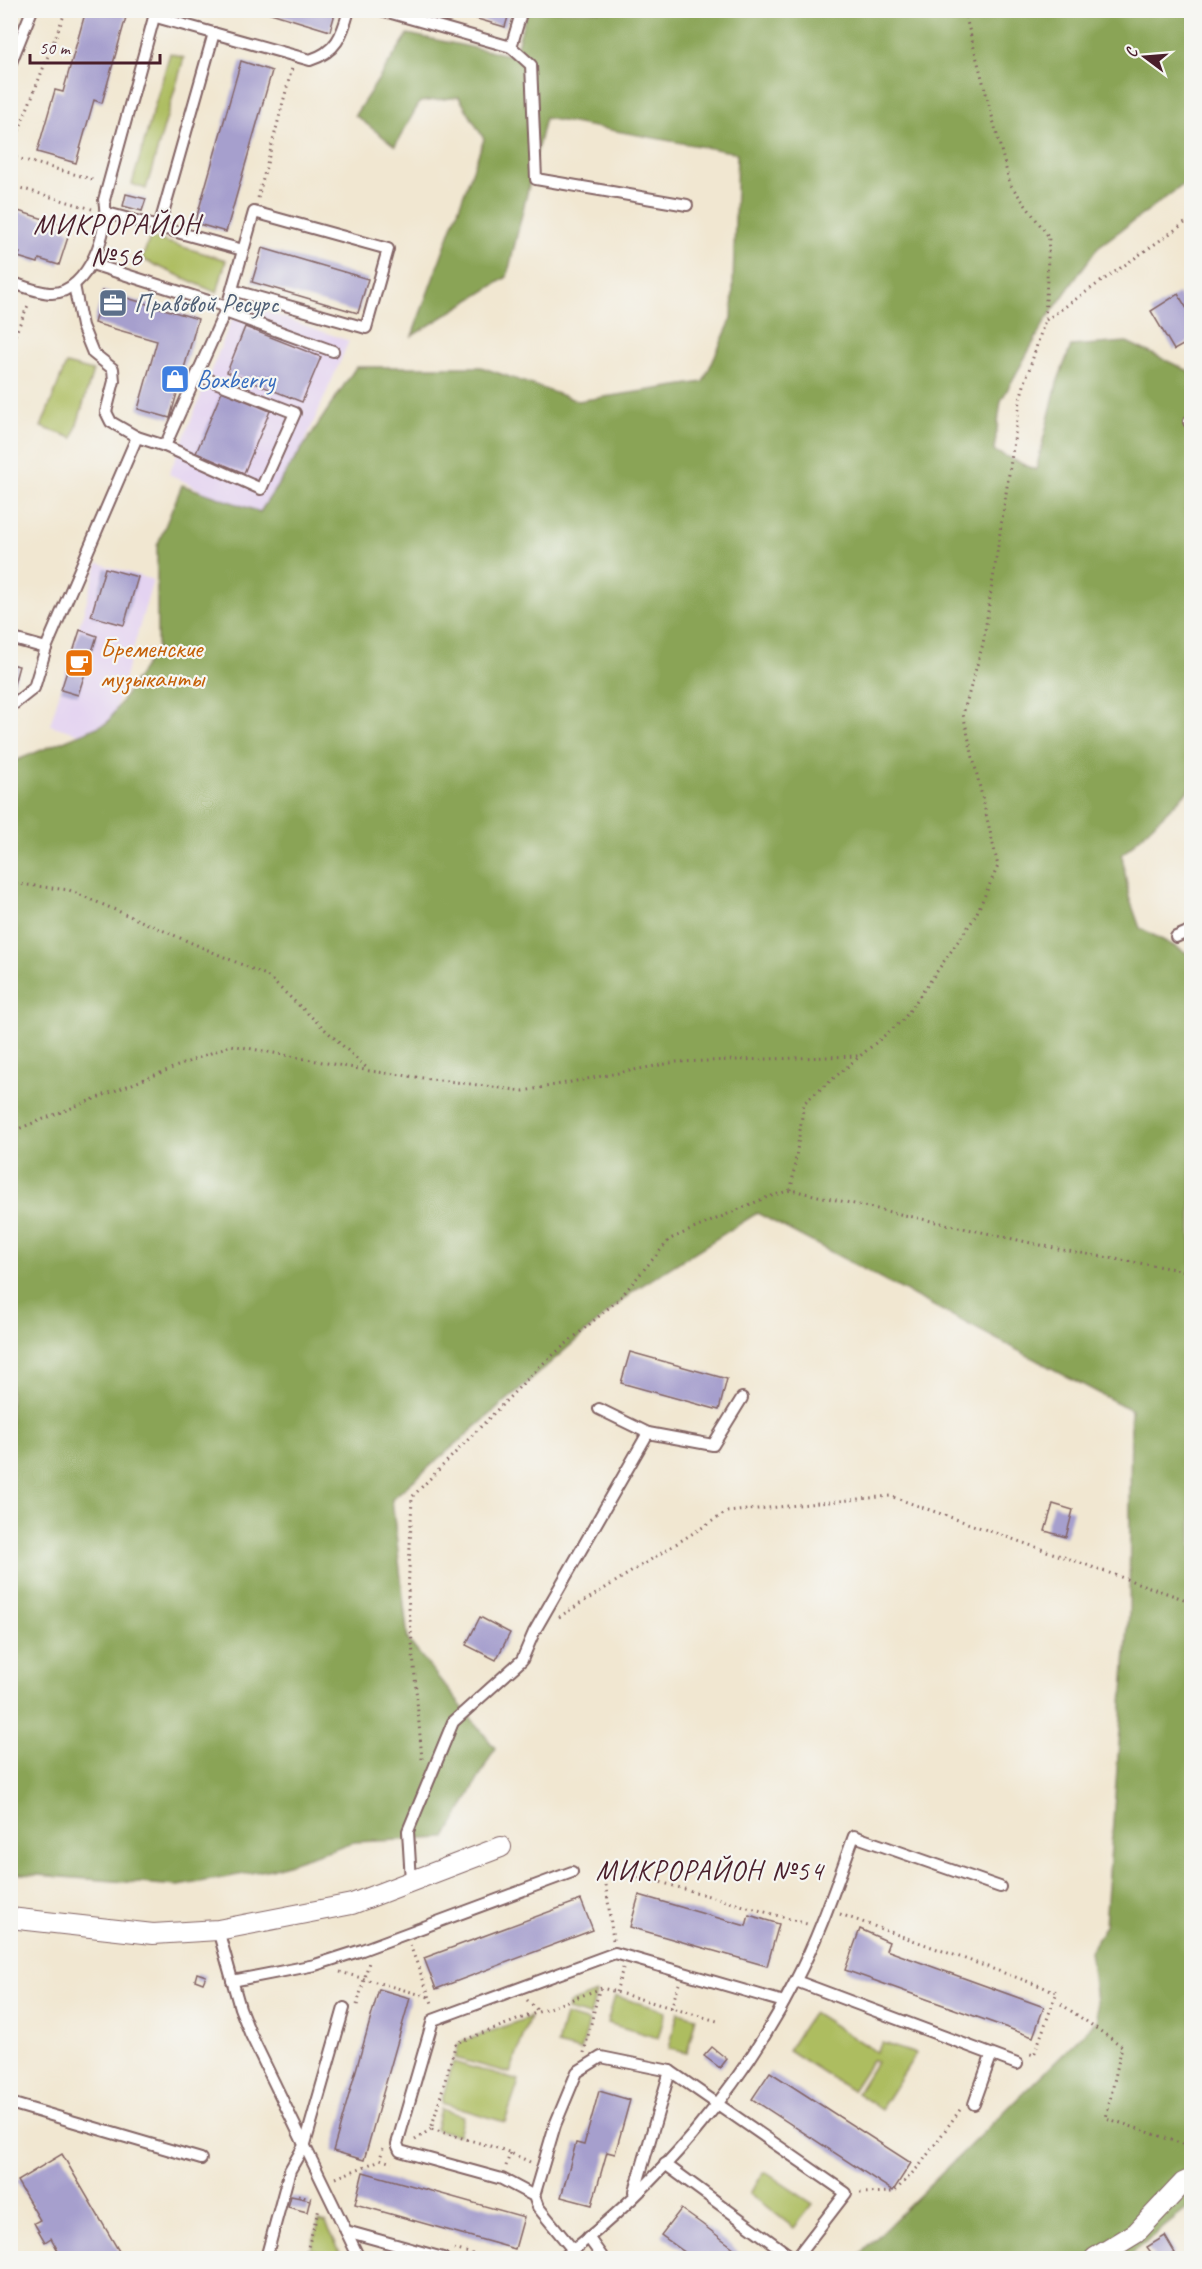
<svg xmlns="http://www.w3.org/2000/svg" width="1202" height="2269" font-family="Caveat,sans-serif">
<rect width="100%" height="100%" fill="#f6f6f2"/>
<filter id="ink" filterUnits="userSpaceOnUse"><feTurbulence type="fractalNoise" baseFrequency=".0167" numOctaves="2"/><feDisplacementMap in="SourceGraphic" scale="12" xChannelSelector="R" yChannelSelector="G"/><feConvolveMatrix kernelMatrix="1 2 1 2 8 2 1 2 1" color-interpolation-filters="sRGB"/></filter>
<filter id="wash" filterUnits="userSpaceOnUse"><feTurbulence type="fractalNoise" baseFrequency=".008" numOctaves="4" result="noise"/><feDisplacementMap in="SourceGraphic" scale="24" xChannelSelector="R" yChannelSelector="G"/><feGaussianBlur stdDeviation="1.35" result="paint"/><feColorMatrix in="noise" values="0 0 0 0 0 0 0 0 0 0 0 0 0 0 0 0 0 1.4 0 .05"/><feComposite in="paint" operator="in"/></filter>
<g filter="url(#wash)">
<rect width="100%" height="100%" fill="#f1e7d1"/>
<g fill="#e4d3f1">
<path d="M239,302l110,39 -80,183 -100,-50z"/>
<path d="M98,563l55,17 -47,162 -56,-17z"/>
</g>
<g fill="#adbd60" stroke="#7c6e46" stroke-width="1.5">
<path d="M170,53l14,5 -38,131 -14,-5z"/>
<path d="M150,237l76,23 -9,33 -75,-34z"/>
<path d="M66,364l27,7 -20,67 -32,-11z"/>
<path d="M596,1993l-6,23 -23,-6 1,-6z"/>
<path d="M615,1996l51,15 -8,27 -51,-15z"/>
<path d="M678,2012l18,5 -9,36 -18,-4z"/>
<path d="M813,2012l63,40 6,-9 34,11 -35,55 -24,-16 19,-31 -4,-2 -20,31 -64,-41z"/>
<path d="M565,2015l24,7 -8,29 -24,-6z"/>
<path d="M530,2017l-20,56 -55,-15 4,-15z"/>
<path d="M453,2062l66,19 -14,41 -64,-19z"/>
<path d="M440,2109l23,7 -5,19 -23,-6z"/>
<path d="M765,2172l48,32 -19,24 -45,-35z"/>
<path d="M319,2221l7,2 17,35 -32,-9z"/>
</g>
<path fill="#8aa456" stroke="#6a6240" stroke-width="1.5" d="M527,11h664v168l-93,68 -52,73 -45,81 -7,50 42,19 21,-87 14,-37 56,-4 64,30v416l-69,67 7,42 11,31 51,27 1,1250 -67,53h-269l242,-239 -8,-68 15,-26 24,-312 2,-203 -374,-197 -121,76 -244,210 16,141 87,108 -49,90 -92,4 -82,27 -94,17 -167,-13 -1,-1110 97,-40 50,-75v-102l25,-61 78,27 96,-145h125l97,34 125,-19 29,-64 5,-165 -192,-35 -38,159 -95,59 72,-197 -25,-42 -39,5 -25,44 -40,-31 53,-81 106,22z"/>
<g id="blocks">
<g fill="#a69fcd">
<path d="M86,10h42l-26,93 -8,-3 -18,63 -39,-11 18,-62 8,2z"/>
<path d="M261,10h75l-6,21z"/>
<path d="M447,10h63l-5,17z"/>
<path d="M241,61l31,10 -46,161 -31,-9z"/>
<path d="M126,194l20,5 -4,12 -19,-5z"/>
<path d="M15,210l48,15 -1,3 8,3 -11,34 -20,-6 -1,4 -20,-6 2,-4 -10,-3v-38l3,1z"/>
<path d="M262,248l106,31 -10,34 -106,-31z"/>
<path d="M103,291l95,28 -28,99 -32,-9 19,-68 -63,-18z"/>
<path d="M1178,294l14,23v23l-18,10 -23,-39z"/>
<path d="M245,327l76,30 -19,45 -75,-30z"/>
<path d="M222,391l48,20 -26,62 -48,-20z"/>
<path d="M105,568l33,9 -14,48 -33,-9z"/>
<path d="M80,630l17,6 -19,59 -17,-5z"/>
<path d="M10,664l9,2 -8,29h-1z"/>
<path d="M630,1352l97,27 -8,31 -98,-27z"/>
<path d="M1053,1504l20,6 -7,27 -21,-6z"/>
<path d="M480,1617l30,16 -14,27 -30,-15z"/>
<path d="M639,1895l107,31 3,-11 30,9 -12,42 -137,-39z"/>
<path d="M581,1900l12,30 -157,59 -12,-31z"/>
<path d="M860,1929l29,13 -3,8 158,57 -11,30 -188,-67z"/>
<path d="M197,1973l9,3 -3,7 -8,-3z"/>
<path d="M379,1989l31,9 -46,162 -31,-9z"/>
<path d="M712,2047l15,12 -7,9 -16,-12z"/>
<path d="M770,2072l141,91 -18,28 -141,-92z"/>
<path d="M599,2091l31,9 -15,54 -8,-2 -15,53 -31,-8 15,-54 8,2z"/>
<path d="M62,2154l61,104h-61l-11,-20 -6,4 -11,-19 6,-3 -23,-39z"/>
<path d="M363,2172l161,45 -9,32 -160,-45z"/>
<path d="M291,2196l19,4 -3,12 -19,-5z"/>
<path d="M681,2209l21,15 45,34h-54l-32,-23z"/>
<path d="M1165,2236l10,17 -8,5h-12l-8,-11z"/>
</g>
</g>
</g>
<g filter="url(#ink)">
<use href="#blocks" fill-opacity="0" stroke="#846565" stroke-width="1.5"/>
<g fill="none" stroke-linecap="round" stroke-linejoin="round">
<g stroke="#846565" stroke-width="14">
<g id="lane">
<path d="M381,10l130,37 11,-37"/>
<path d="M156,17l154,43c26,-8 32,-24 39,-50"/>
<path d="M511,47l20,18 5,114 151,26"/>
<path d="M10,65l22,-55"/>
<path d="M107,213l136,37"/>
<path d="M159,227l55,-194"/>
<path d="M92,264l135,43"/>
<path d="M10,282c13,4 29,11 42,11 36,0 59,-65 52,-93l52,-190"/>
<path d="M74,285l8,41 11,27 20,16 1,12 -8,31 5,10 26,15"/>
<path d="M225,312l108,39"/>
<path d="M1189,422l3,-2"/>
<path d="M165,446l96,43 34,-76 -98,-38"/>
<path d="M10,638l36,10 -12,40 -24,19"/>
<path d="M46,648l91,-211 28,9 62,-139 27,-95 134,37 -22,79 -134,-38"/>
<path d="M1176,937l16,-7"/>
<path d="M599,1409l49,24 65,12 29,-47"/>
<path d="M411,1881l-3,-50 45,-109 69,-62 12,-28 114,-199"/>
<path d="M218,1930l22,78 10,25 96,198 97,27"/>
<path d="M232,1981l83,-16 47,-15 210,-78"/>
<path d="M796,1981l221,83"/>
<path d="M10,2103l191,56"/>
<path d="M974,2104l17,-48"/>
<path d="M665,2164l128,94"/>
<path d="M635,2191l35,-120"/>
<path d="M534,2196l21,-71 22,-53 24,-15 69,14 176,122 -50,65"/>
<path d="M346,2231l13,27"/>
<path d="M588,2237l15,21"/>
<path d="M573,2250l-35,-43 -4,-11 -32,-17 -102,-28 -3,-7 36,-124 182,-67 169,49"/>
<path d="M266,2258l24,-88 15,-26 39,-136"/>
<path d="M563,2258c95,-73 178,-170 233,-278 24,-46 40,-95 58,-144l146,51"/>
</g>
</g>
<g stroke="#846565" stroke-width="22">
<g id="street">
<path d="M10,1918l143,16 65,-4 134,-26 149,-57"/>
<path d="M1095,2258l41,-25 47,-50 9,-4"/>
</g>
</g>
<g stroke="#846565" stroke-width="3" stroke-dasharray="1.5 4.5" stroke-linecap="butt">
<path d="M10,153l56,-143"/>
<path d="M10,156l85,24"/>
<path d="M10,185l82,24"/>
<path d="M258,198l34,-130"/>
<path d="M1046,320l146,-102"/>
<path d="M10,346l19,-43"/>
<path d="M10,883l59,7 197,85 103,95"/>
<path d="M10,1134l3,-3 218,-86 139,26 154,20 152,-29 182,-6"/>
<path d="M791,1190l13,-87 99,-83 72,-103 23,-51 -35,-152 20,-70 38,-249 24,-75 4,-83 -39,-53 -46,-174"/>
<path d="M559,1617l168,-105 163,-16 302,106"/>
<path d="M422,1759l-14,-163 4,-99 127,-130 80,-68 51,-60 95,-41 26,-8 272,60 129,22"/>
<path d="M840,1914l217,78 -23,63 -7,-2"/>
<path d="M613,1940l-8,-63 41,1 161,46"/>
<path d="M410,1945l23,61"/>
<path d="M340,1972l89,25"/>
<path d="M616,1992l7,-24"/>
<path d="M527,2000l12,12"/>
<path d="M1061,2004l61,42 -16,72 86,29"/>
<path d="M357,2005l12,-43"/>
<path d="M671,2008l8,-24"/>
<path d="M584,2053l15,-63"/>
<path d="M415,2140l16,-11"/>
<path d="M383,2148l-3,11 12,4"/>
<path d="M530,2162l-26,-12 -73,-21 25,-86 146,-55 115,33"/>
<path d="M506,2166l4,-13"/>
<path d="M336,2178l44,-18"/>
<path d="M860,2193l34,-1 26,-27 42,-58"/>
<path d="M298,2195l17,4"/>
<path d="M454,2249l33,9"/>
<path d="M305,2258l14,-50"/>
</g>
<use href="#lane" stroke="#fff" stroke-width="10"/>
<use href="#street" stroke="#fff" stroke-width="20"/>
</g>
</g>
<defs>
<g id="office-square" transform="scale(1.5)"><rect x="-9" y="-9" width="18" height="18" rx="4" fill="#5c6f8a" stroke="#f6f6f2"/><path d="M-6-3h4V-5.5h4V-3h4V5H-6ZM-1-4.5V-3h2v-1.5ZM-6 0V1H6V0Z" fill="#fff"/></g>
<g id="shop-square" transform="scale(1.5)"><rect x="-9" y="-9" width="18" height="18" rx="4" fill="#3f7fe0" stroke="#f6f6f2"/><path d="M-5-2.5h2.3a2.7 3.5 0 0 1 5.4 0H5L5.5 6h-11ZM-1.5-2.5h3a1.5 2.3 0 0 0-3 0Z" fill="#fff"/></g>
<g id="cafe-square" transform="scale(1.5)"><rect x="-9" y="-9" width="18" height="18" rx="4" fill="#e8710a" stroke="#f6f6f2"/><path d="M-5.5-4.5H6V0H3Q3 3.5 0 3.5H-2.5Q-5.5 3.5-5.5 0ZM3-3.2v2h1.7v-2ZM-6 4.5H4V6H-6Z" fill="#fff"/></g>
</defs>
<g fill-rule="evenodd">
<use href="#office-square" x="113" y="303"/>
<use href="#shop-square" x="175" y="379"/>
<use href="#cafe-square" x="79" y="663"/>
</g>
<g text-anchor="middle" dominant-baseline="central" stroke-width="4.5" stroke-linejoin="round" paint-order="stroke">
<g font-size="26" fill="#4e5e75" stroke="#f6f6f2" text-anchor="start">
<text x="134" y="303">Правовой Ресурс</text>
</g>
<g font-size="26" fill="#366cbe" stroke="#f6f6f2" text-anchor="start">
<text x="196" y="379">Boxberry</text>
</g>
<g font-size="26" fill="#c56008" stroke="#f6f6f2" text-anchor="start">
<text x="100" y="648">Бременские<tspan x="100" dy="30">музыканты</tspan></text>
</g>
<g font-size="28" letter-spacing="1.5" fill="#4a1f2b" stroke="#f6f6f2">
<text x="117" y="224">МИКРОРАЙОН<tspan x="117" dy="32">№56</tspan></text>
<text x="710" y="1870">МИКРОРАЙОН №54</text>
</g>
</g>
<rect width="1202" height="2269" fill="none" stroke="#f6f6f2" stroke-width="36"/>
<g transform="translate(1145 57) rotate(286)" stroke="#f6f6f2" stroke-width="4.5" paint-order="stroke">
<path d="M0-4.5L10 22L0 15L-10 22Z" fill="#4a1f2b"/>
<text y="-9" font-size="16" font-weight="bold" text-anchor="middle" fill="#4a1f2b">С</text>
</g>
<path d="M30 54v9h130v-9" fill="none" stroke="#4a1f2b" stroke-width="3"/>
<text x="39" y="54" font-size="18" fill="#4a1f2b" stroke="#f6f6f2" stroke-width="4.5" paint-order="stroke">50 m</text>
</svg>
